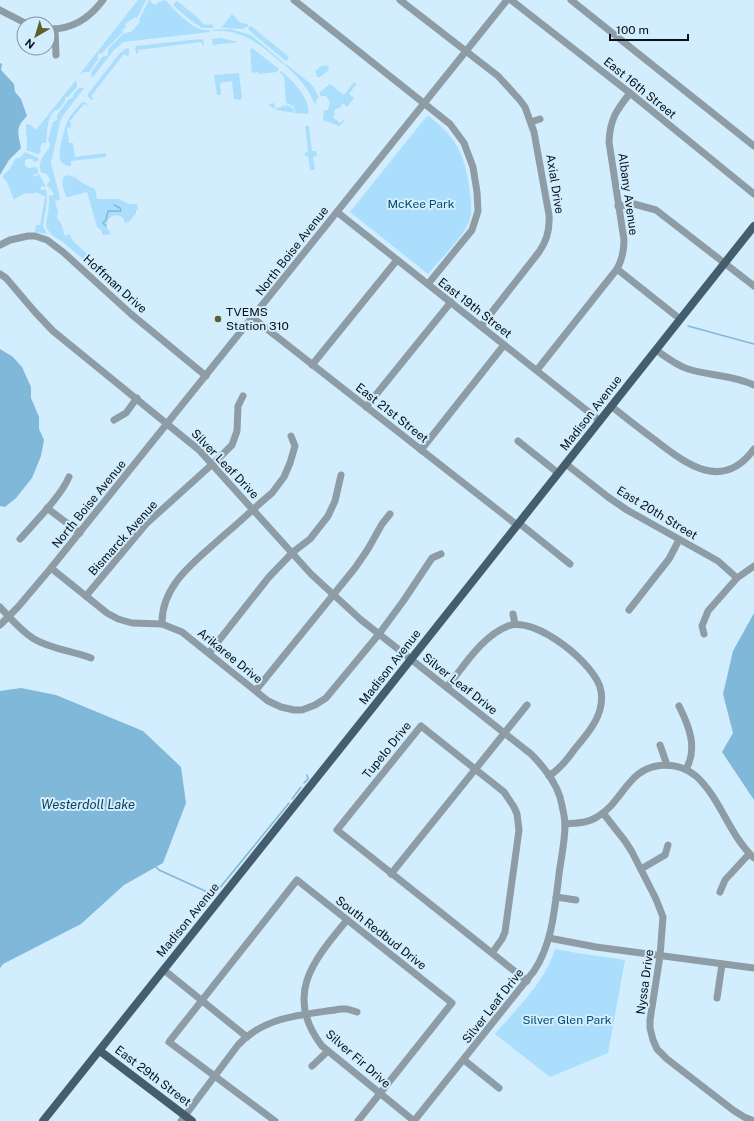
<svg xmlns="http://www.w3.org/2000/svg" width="754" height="1121" font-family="'Public Sans',sans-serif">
<rect width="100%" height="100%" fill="#d2edfd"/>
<g fill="#abdefc">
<path d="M138,0h8l-9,18 -2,-1 -10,7 1,3 -4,3 1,2 -22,22 -1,-1 -2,1v5l-9,13h-5l-5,3z"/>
<path d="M149,0h1l3,4 2,1 4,-3 6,-2c11,11 28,32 44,30l1,2 -87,10 -9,8 -22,28 -1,-5 11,-16 6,-2v-6l14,-14 3,-2 6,-1 9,-10 -1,-2z"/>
<path d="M177,1l20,16 6,7 5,1 3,-1 2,2 1,2h-12l-12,-8 -17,-15z"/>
<path d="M232,14l9,9 7,1v2c-7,6 -17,1 -27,2z"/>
<path d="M251,26l38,31 -3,4 -34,-28 -4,-4 1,-2z"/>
<path d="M230,29l21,6 33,28 -1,1c-22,-19 -40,-35 -71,-33v-1z"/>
<path d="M220,38l18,4 -25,3 -1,-6z"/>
<path d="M200,39l3,1 1,5 -1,1 -2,-4 -63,8v4l-2,-1 -1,-5 1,-2z"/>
<path d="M127,48l2,1v6l-2,1 -3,-2 -33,42 3,3 -2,1 -4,-3v-3l31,-40z"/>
<path d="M252,48l27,21 -2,3 -18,2 -1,-2 -6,1 -2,-23z"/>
<path d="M286,64l26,21 7,12 -3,3 -1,5c-6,-17 -17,-28 -30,-40z"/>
<path d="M323,65l5,1 1,4 -9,7h-3l-2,-7h3l2,-4 2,1z"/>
<path d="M280,71c11,6 32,30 28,43l-13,-1c1,-6 -3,-8 -9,-10l-2,-27 -4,-3z"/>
<path d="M239,73l3,25 -2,2 -6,-1 -2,-18 -12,2 1,12h-4l-3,-20z"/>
<path d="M76,80l1,7 -8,9 -4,2v3l-6,8 -5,2c-8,9 -6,20 -8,32h-4l-2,5 1,4 -3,2 -12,-4c3,-9 -1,-17 0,-26l5,1 5,5z"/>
<path d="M359,80l-10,14 5,4 -7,9 -4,-4 -3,5h-3l-3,3 1,2 -2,4 7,6 3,-3h2l-6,6 -16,-6 1,-10h4l2,-8 -4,-6h-5l-2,-3 11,-9 14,11 10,-13 2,2z"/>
<path d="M79,88h5l-22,29 -2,5 -9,41 9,35v1l-5,2 3,11 -1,6 4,5 4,13 5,-2 2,6 16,15v3l-3,3 -22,-19 -10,-6 -6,-7 -1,-5 3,-18v-11l3,1 2,-2 -4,-6 -2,-1 -1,-2 3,-5 -2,-4 -3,-3h-4c-4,-14 4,-17 9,-27v-3l-2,-2 5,-19 4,-2v-5l12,-16 4,-1v-3z"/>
<path d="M85,102l3,4h-1l-3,-2 -14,17 1,6 -4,1 2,15h4l2,14 31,-4v4l-35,4v5c-16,0 -11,-17 -9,-27 2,-6 3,-13 6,-19 3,-6 9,-11 13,-17z"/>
<path d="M274,103l1,5 7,-1v-1l2,-1 1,2 1,-1v-1l5,2 3,3v3l-16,-3 -10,-5 1,-1z"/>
<path d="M429,116c29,23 37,41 41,78 1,10 3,20 -2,30 -8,17 -28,35 -40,50l-78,-62 76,-95z"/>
<path d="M305,126h4l3,25h4l1,5 -4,1 2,13h-5l-2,-14h-3v-3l3,-1z"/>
<path d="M25,152l13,6 1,2 -5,2 -2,-3h-5l-2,2v4l3,3 7,-1 3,2v4l-5,2 2,2 4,-3 7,13 -4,-1 -2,3 2,1 4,-1 1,13 -4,24 4,8 -12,-2 1,-7h4l5,-29 -11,-4v2c-6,-2 -15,1 -20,6l-7,-18 -5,-6 8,-7 5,-10 6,-2z"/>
<path d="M66,175l9,2 7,6 13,6 2,10h22l10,5h8l1,6h-2v3l-7,9 -4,1c-1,-7 -7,-9 -13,-7l-4,4 -2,6 5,8 -8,1 -2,-5 -4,-3 -10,-35 -19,5 -2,-1c-2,-7 -7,-15 0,-21z"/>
<path d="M555,949l22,4 48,7 -17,93 -58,24 -55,-43c22,-26 50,-52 60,-85z"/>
</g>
<g fill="#7fb8d8">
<path d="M0,63l2,1 -1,6 13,14 1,8 6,7 6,17c-12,12 -9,16 -6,32l-12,12 -9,15z"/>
<path d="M0,349l13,8 9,10 9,20v11l8,19v12l5,11 -3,16 -9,22 -16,20 -11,9 -5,-1z"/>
<path d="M754,613v187l-32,-48 11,-19 -10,-39 10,-43z"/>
<path d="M21,688l35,7 87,36 38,36 5,36 -23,60 -39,22 -43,39 -78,40 -3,4v-277z"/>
</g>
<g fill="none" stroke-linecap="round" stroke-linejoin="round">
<g stroke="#7fb8d8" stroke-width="1.5">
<path d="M106,226l-3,-3 3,-3 2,-9h13l-1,-3 -6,-3"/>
<path d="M688,326l66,18"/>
<path d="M304,783l4,-4 -1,-4"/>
<path d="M292,799l9,-12"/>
<path d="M156,867l3,3 55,25 75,-92"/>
</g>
<g stroke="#8e9da5" stroke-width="7">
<path d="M294,0l156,124 14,19 9,24 4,25 1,19 -6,19 -44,54"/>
<path d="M400,0l98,76 21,23 6,8 9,25 15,83c1,14 -2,26 -10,37l-58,74"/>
<path d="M511,0l119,93 124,101"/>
<path d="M571,0l183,146"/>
<path d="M0,10l27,14"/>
<path d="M48,29c24,1 41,-10 55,-29"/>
<path d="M55,29l1,26"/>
<path d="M531,122l9,-3"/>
<path d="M618,206l16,-2 22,6 98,76"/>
<path d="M337,212l263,209"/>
<path d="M0,245l10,-5 18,-4h7l12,4 16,12 68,62 75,62"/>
<path d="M617,269l63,50"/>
<path d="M0,274l6,4 29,34 18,19 146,119 112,124 49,45 171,135c12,12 24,27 29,43 2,9 5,19 5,28 0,14 -3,29 -5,42 -5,35 -6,74 -26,104l-120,150"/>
<path d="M253,318l264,207"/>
<path d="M656,350c10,7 20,15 32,19 22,7 45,6 66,16"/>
<path d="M312,365l85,-105"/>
<path d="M537,370l80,-101c5,-9 7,-19 7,-29l-15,-98c1,-23 7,-31 21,-49"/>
<path d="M611,406c15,12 29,23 44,34 32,25 68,52 99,9"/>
<path d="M366,407l85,-105"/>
<path d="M114,420l12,-7 11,-15"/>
<path d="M518,441l40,32"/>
<path d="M421,450l83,-105"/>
<path d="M566,464l42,33 19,13 91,51 19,17"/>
<path d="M47,508l33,25"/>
<path d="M519,523l51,41"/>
<path d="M20,539c15,-17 41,-43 49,-62"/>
<path d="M51,568l56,45 11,6 14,4 30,1 20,8 86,69 13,6 13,3h8l13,-5 11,-7 53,-64 25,-34 28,-42 9,-4"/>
<path d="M86,596l60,-72 72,-65 14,-14 5,-14 1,-25 5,-10"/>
<path d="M0,607c10,11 21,24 34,32 17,10 38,12 57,19"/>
<path d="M629,610l40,-51 10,-19"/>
<path d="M513,614l2,10"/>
<path d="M162,624c-1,-40 35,-64 61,-88 17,-14 32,-29 49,-43l12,-16 6,-14 5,-17 -4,-10"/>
<path d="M0,625l18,-18 33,-39 456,-568"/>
<path d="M704,634l-2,-8 6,-15 29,-33 17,-12"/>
<path d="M209,653l60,-76 24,-25 17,-13 18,-23 7,-15 6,-26"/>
<path d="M447,687c17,-21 35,-51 61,-61 27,-11 89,39 93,65 4,24 -13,42 -27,59 -7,10 -14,19 -25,26"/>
<path d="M256,690l99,-122 13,-19 14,-25 8,-10"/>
<path d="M679,706c10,20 19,42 7,63"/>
<path d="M660,745l7,20"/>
<path d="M603,813l22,28 7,11 24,47 7,18 -3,39 -10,64v8l3,12 4,9 10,10 66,51 11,7 10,4"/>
<path d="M565,824c11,-1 23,-1 32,-7 27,-15 30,-51 68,-52 12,0 21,3 31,11 25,23 33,59 58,82"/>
<path d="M641,869l24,-14 3,-10"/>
<path d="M391,874l136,-169"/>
<path d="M720,892l5,-12 24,-26"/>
<path d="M556,897l20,3"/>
<path d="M347,920c-33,40 -64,75 -25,126l92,75"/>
<path d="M549,938l47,9 158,21"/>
<path d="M492,953l10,-14 3,-7 14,-102 -2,-16 -3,-7 -10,-15 -83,-66 -84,104 190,151"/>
<path d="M164,970l83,67"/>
<path d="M717,998l5,-34"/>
<path d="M464,1060l35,28"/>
<path d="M312,1066l16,-15"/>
<path d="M181,1121l57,-76c28,-30 66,-30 103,-36h6l10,3"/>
<path d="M275,1121l-106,-79 128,-162 155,123 -94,118"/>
</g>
<g stroke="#455e6d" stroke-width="8">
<path d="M100,1051l92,70"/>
<path d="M43,1121l327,-410 384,-485"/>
</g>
</g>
<circle fill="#5d602d" stroke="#d2edfd" stroke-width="1.5" cx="218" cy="319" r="4"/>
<g text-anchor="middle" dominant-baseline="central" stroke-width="4" stroke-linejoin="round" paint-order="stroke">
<g font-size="12" fill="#061118" stroke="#d2edfd">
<text transform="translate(640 88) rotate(39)">East 16th Street</text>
<text transform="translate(555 184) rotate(81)">Axial Drive</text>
<text transform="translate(628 194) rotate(82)">Albany Avenue</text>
<text transform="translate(292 251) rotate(-52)">North Boise Avenue</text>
<text transform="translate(115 284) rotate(42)">Hoffman Drive</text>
<text transform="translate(475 308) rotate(38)">East 19th Street</text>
<text transform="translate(392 413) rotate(38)">East 21st Street</text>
<text transform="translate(591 413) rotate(-52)">Madison Avenue</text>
<text transform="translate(225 464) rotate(46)">Silver Leaf Drive</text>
<text transform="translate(89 504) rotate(-51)">North Boise Avenue</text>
<text transform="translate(657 513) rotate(31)">East 20th Street</text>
<text transform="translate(123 538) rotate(-48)">Bismarck Avenue</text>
<text transform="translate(230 656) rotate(39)">Arikaree Drive</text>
<text transform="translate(390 667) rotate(-52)">Madison Avenue</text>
<text transform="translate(460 684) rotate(38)">Silver Leaf Drive</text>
<text transform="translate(387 750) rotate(-51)">Tupelo Drive</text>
<text transform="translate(188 920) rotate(-51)">Madison Avenue</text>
<text transform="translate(381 933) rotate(38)">South Redbud Drive</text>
<text transform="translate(645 982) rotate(-82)">Nyssa Drive</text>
<text transform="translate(493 1006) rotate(-52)">Silver Leaf Drive</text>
<text transform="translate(358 1059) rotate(41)">Silver Fir Drive</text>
<text transform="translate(153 1076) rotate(37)">East 29th Street</text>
</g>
<g font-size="12" fill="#004e6d" stroke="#d2edfd">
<text x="421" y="204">McKee Park</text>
<text x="567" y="1020">Silver Glen Park</text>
</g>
<g font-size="12" fill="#061118" stroke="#d2edfd" text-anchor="start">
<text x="226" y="312">TVEMS<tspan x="226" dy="14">Station 310</tspan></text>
</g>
<g font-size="13" font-style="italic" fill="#114157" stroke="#d2edfd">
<text x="88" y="804">Westerdoll Lake</text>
</g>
</g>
<g transform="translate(36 36) rotate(218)"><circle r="19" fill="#d2edfd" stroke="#8095a1"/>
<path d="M0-3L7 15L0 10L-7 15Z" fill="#5d602d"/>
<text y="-6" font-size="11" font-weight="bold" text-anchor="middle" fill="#061118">N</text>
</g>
<path d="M610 34v6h78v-6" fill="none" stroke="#061118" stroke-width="2"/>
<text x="616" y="34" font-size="12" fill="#061118" stroke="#d2edfd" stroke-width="3" paint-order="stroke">100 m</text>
</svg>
